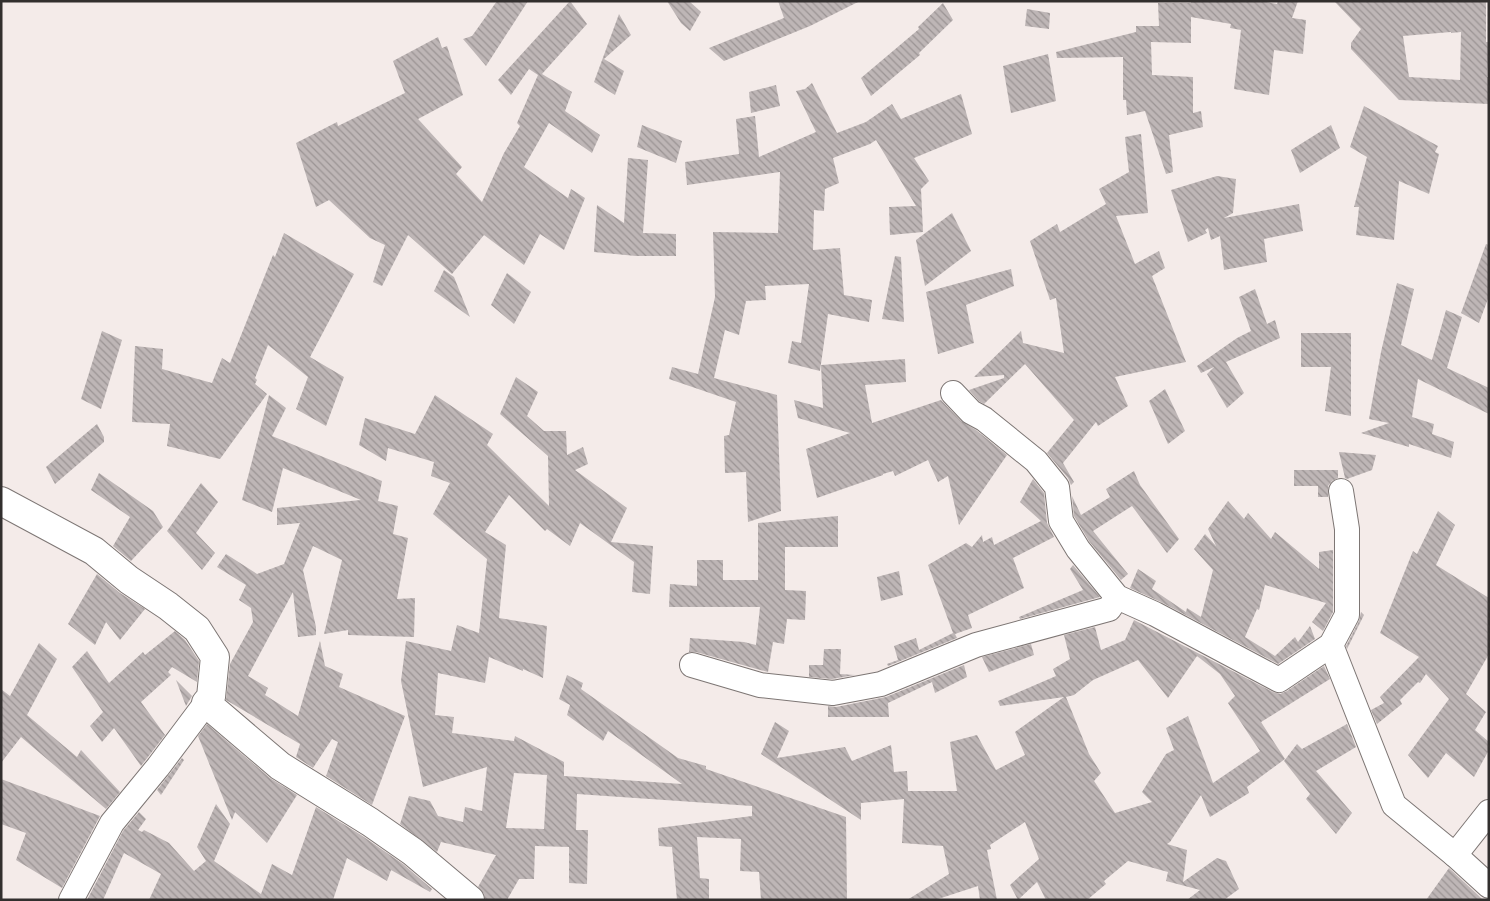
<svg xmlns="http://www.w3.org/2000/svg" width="1490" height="901" font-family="'DM Sans',sans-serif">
<defs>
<pattern id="building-back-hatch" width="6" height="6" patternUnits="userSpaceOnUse" patternTransform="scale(1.25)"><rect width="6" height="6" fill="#beb6b6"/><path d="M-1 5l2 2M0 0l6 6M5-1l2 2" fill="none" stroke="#9b9494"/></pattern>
</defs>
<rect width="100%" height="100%" fill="#f4ebe9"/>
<g fill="url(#building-back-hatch)" fill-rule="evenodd">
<path d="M497,1h31l-42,65 -23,-27 9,-3z"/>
<path d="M570,1l17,23 -45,50 30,18 -7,19 35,24 -8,18 -43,-30 -25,44 44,31 3,-9 14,9 -21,52 -24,-16 -16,31 -40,-30 -32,39 -44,-39 -26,51 -9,-4 12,-37 -15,-7 -41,-38 -13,7 -20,-64 41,-21 1,4 67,-33 -12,-32 45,-24 4,11 5,-2 16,49 -45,24 44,48 -6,7 26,28 22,-49 16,-27 -3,-3 21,-48 -9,-6 -18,26 -13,-15z"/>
<path d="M667,1h22l12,11 -11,19 -9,-8z"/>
<path d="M778,1h82l-50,25 -86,35 -15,-13 75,-30z"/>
<path d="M1191,1h70l16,3 1,-3h20l-6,17 14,2 -3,34 -29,-4 -5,45 -35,-6 7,-59 -11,-2 1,-4 -40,-7v26l-40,-1 1,33 41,2v36l8,-2 2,16 -34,8 4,37 -7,2 -21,-63 -18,4 -1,-15h-3v-43l-66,1 -1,-6 80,-20v-6h23l-1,-23h33z"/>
<path d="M1334,1h152v41h3l-2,35h2v27l-90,-4 -48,-51v-6l10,-14zM1451,32v1l10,-1 -1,48 -51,-3 -6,-41z"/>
<path d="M943,3l10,17 -34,33 1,2 -49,41 -10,-18 58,-49 -1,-2z"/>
<path d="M1027,9l23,4 -1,16 -24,-3z"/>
<path d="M619,14l12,21 -27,24 20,12 -9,24 -21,-13z"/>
<path d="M1048,54l8,47 -45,12 -8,-47z"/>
<path d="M812,83l25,50 29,-11 26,-18 9,15 60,-25 11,40 -58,24 15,23 -8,8 2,43 -33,3 -1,-28 27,-1 -40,-66 -6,4 -37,14 6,25 -14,6 -1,22 -10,-1 -1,40 27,-2 4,47 28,5 -3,22 -41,-8 -8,57 -32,-8 4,-22 9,2 8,-59 -44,2 1,14 -20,1 -7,34 -14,-5 -11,48 63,17 4,116 -33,11 -2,-50 -21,1 -1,-37 5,-1 7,-33 -67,-23 3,-12 26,7 17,-77 -2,-65 65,1 2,-61 -93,13 -2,-23 54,-8 -3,-35 19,-3 4,41 57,-25 -20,-41 9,-2z"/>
<path d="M776,85l4,21 -29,7 -2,-21z"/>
<path d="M1364,106l74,40 -3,6 4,2 -10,40 -30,-13 -5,59 -38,-5 3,-28h-5l13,-50 -17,-10z"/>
<path d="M642,125l40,16 -6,22 -39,-16z"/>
<path d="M1331,125l9,23 -40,25 -9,-23z"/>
<path d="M1141,134l7,79 -32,3 19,48 24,-13 6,17 -13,8 34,86 -71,15 13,29 -30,20 -2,-4 -33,41 11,19 -3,3 -3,-7 -21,-25 27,-33 -49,-56 -41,40 -5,-3 -10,-11 35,-12v-3l-30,2 47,-46 2,12 41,10 -8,-55 -6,2 -20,-59 27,-17 3,8 46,-28 -7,-15 30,-17 -4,-35z"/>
<path d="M628,158l20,2 -5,73 33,1v22h-40l-42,-4 3,-47 27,18z"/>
<path d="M1217,176l19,3 -3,34 -9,5 75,-14 4,27 -39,8 3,23 -43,8 -4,-34 -9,4 -3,-12 -3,2 2,3 -19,9 -17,-52z"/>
<path d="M952,213l19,38 -46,35 -9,-46z"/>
<path d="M284,233l70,41 -44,83 34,20 -18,49 -30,-17 12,-32 -40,-32 -13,33 2,2 -2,4 12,10 -47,65 -53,-13 3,-22 -38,-2 3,-76 28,3 -1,20 50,14 10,-25 8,5 43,-108 2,2z"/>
<path d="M1486,244l3,1v51l-10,27 -18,-10z"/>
<path d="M895,256l6,1 3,65 -22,-3z"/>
<path d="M1011,269l3,17 -48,19 8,38 -36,11 -12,-62z"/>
<path d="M444,270l10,7 16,40 -36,-26z"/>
<path d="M507,273l24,19 -17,32 -23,-19z"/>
<path d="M1397,283l17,6 -13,56 31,15 14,-50 16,7 -15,51 42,20v26l-71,-35 -6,38 22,7 -2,10 22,8 -3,16 -42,-14v3l-48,-14 28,-10 -20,-4 12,-67z"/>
<path d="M1255,289l12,35 8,-4 5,18 -54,24 18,31 -17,15 -20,-34 7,-7 -13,6 -4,-7 40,-28 14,-7 -12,-34z"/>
<path d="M102,331l20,9 -21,69 -20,-10z"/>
<path d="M1301,333h50v83l-26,-5 6,-44h-30z"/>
<path d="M905,359l1,23 -41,3 7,38 69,-23 20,21 15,9 31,25 -48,70 -11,-49 -10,6 -10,-22 -33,16 -2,-5 -10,3v1l-66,23 -11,-49 44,-16 -52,-15 -4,-18 29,8 -2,-43z"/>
<path d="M516,377l22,15 -11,24 17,15h22l1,24 16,-8 5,17 -13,6 52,38 -16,34 42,4 -3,48 -18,-2 2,-30 -54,-39 -10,23 -23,-17 -2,2 -36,-36 -24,37 21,13 -7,73 48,8 -4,52 -20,-9v2l-34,-14 -4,26 -47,-10 -3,42 19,2 -2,16 62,8 1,-5 49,26v14l118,8 -74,-53 -5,10 -36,-26 3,-10 -11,-6 8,-24 16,8 -2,6 97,69 28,8v3l140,48 1,83h-86l-2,-28 -19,-1 1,-32 -44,-2 3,41 9,1v21h-32l-5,-53 -13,-1 -1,-18 94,-12v-10l-175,-12 -1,36h12l-1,54 -18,-1v-36l-34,-1 -1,33h-15l-12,21h-22l-1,-6 -6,-7 18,-32 -55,-13 -4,10 -37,-28 9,-28 21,5 8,15 25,6 2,-15 17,4 5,-44 -64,20 -22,-106 5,-40 45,10 6,-26 22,8 8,-74 -54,-45 17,-31 -19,-7 3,-14 -46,-14 -2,13 -27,-16 6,-27 50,16 20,-39 58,39 -6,11 62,61 -1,-50 -48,-42zM514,773l33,2 -3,54 -38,-1z"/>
<path d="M1165,389l20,42 -17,13 -19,-43z"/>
<path d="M269,395l17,13 -14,28 110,45 -4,20 20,5 -5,28 15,4 -11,61 18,-1 -1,39 -66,-2v-5l-24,4 18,-74 -29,-14 -10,24 13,57v8l-18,2 -5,-45 -45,84 20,12 -3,7 33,21 22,-75 5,25 18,8 -4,13 66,29 -33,89 -46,-29 12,-34 -6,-3 -19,29 -17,-11 4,-13 -74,-44 4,-36 23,-42 -2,-14 -12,-8 7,-15 -29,-18 9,-13 31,20 27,-10 16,-41 -23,2v-17l84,-8 -78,-32 -11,44 -30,-12z"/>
<path d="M97,424l7,13v5l-49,42 -9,-17z"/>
<path d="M1339,452l37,3 -4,15 -25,9 -2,-1z"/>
<path d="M1294,470h44v8l-6,3 -4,5v11h-10v-11h-24z"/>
<path d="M1134,471l6,14 39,54 -12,14 -35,-47 -39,25 35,43 -7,6 -32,-39 -15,-25 -2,-20 9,19 29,-18 -4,-8z"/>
<path d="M99,473l54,38 10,16 -32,34 -18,-15 17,-29 -39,-27z"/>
<path d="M1033,479l11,14 3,30 7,14 -41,21 11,30 -56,27 4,13 -17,6 2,4 -69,28 -1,-2 11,-4 -4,-14 22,-8 3,12 34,-17 -25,-68 38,-22 6,4 10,-12 1,7 9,-5 2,8 47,-24 -21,-19z"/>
<path d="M201,483l17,19 -22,31 19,20 -13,17 -35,-39z"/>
<path d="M1228,501l16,18 4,-6 23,26 4,-7 44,37v-17l14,-2v62l-10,19 -11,-9 14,-19 -61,-18 -6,25 -2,-1 -12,28 30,19 20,-19 3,5 12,-16 5,13 -37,25 -117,-62 -31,-14 8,-19 18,12 -4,8 34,23 1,-4 14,9 12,-47 -19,-21 11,-15 11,12 -8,-17z"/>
<path d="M1438,511l17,14 -19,40 53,33v56l-23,40 20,18 -11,18 14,12v8l-15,27 -28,-24 -18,25 -20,-23 41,-56 -23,-25 -6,9 -2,-1 -18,18 2,4 -25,20 -6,-14 13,-7 -4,-6 39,-40 -39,-24 33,-82 4,3z"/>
<path d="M838,516v31h-53v43l21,1 -1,29 -18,-1 -3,25 -11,-2 -5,30 -72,-20h-7l1,-14 54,4 12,3 4,-38h-91l1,-23 27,2v-26h26v20h35v-57z"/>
<path d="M1073,565l27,32 -80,22 -1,-2 64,-27 -13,-21z"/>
<path d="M899,571l4,24 -22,6 -4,-24z"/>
<path d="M97,574l23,19 25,16 -25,31 -14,-18 -11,23 -27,-21z"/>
<path d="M1361,612l3,3 -17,34 -1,-3 13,-25z"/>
<path d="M1134,620l139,72 7,2 7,-3 37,-25 6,13 -69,43 24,37 -38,28 2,6 -39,24 -9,-22 -31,47 -3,2 20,6 -4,32 34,-24 9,3 13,28 -15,11h-37l13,-10 -34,-9 2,-9 -40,-11 -24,20 2,3 -19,16h-41l-9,-18 -19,18 -8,-15 29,-26 -14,-37 -35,23 1,4 -4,1 10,50h-17l-2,-14 -43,14h-28l42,-26 -6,-28 -41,-3 2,-44 -43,4v17l-100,-66 14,-32 14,9 -12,27 68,-11 7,14 39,-16 3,27 13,-1 1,20h49l-7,-49 27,-7 19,35 29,-15 -10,-23 49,-35 -64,9 -2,-5 58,-25 -3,-7 17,-10 -6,-24 31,-8 6,23 24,-10zM1197,656l23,18 15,22 -7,7 32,48 -47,32 -25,-67 -22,12 8,22 -8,4 -24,38 10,10 -37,11 -21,-32 7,-8 -12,-19 -23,-57 8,-2 19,-15 45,-20 30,38z"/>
<path d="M175,631l10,9 14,21 -2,21 -25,-15 -4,5 3,3 -30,27 24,33 -24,31 -27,-38 -12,14 -12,-16 13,-14 -31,-45 15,-16 22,32 34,-31 2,3z"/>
<path d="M39,643l18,16 -30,56 50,42 4,-7 39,42 -14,17 -85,-72 -20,26v-74l9,7z"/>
<path d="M1031,644l3,11 -45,17 -7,-15z"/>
<path d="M824,649h17l-1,25 15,1 -23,4 -23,-2v-12h14z"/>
<path d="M964,665l3,12 -32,16 -3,-11 -44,21 1,14h-61v-11l8,1 50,-10z"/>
<path d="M176,680l16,16 -6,10z"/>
<path d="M207,724l63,54 27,17 -30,48 -32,-31 -3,8 -34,-84z"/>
<path d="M1347,724l9,23 -40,24 36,42 -16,21 -30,-35 4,-5 -26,-33 13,-17 5,5z"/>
<path d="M182,758l2,2 -23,35 -4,-5z"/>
<path d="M1,779l99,37 -38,72 -46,-28 10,-27 -25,-9z"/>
<path d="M216,804l14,20 -16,37 47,33 11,-30 20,11 24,-68 45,28 42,29 29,25 -2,3 -39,-22 -4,11 -40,-23 -14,42h-184l12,-26 -37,-21 -21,47h-16l36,-69 16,-19 7,7 -8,11 4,2 2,-2 25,13 25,28 12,-10 -9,-14z"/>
<path d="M1449,868l29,27 5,5h-57z"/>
</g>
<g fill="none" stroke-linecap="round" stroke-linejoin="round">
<g stroke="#7d7674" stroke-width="26">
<g id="minor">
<path d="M953,393l18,19 13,7 52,42 21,26 4,34 17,28 39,48 38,17 124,66 52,-35 16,-30v-86l-6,-38"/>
<path d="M1331,645l63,160 61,50 34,31"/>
<path d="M692,665l68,20 73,8 48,-9 95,-39 133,-36 8,-12"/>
<path d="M1455,855l34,-43"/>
<path d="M71,900l41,-77 46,-56 48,-64"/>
</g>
</g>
<g stroke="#7d7674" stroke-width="30">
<path id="tertiary" d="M1,501l93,50 35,29 39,26 29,23 18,28 -4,40 -5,6 74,63 90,56 43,30 57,48"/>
</g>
<use href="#minor" stroke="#fff" stroke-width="24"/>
<use href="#tertiary" stroke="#fff" stroke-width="28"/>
</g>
<rect width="1490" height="901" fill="none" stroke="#322f2e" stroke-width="5"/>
</svg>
